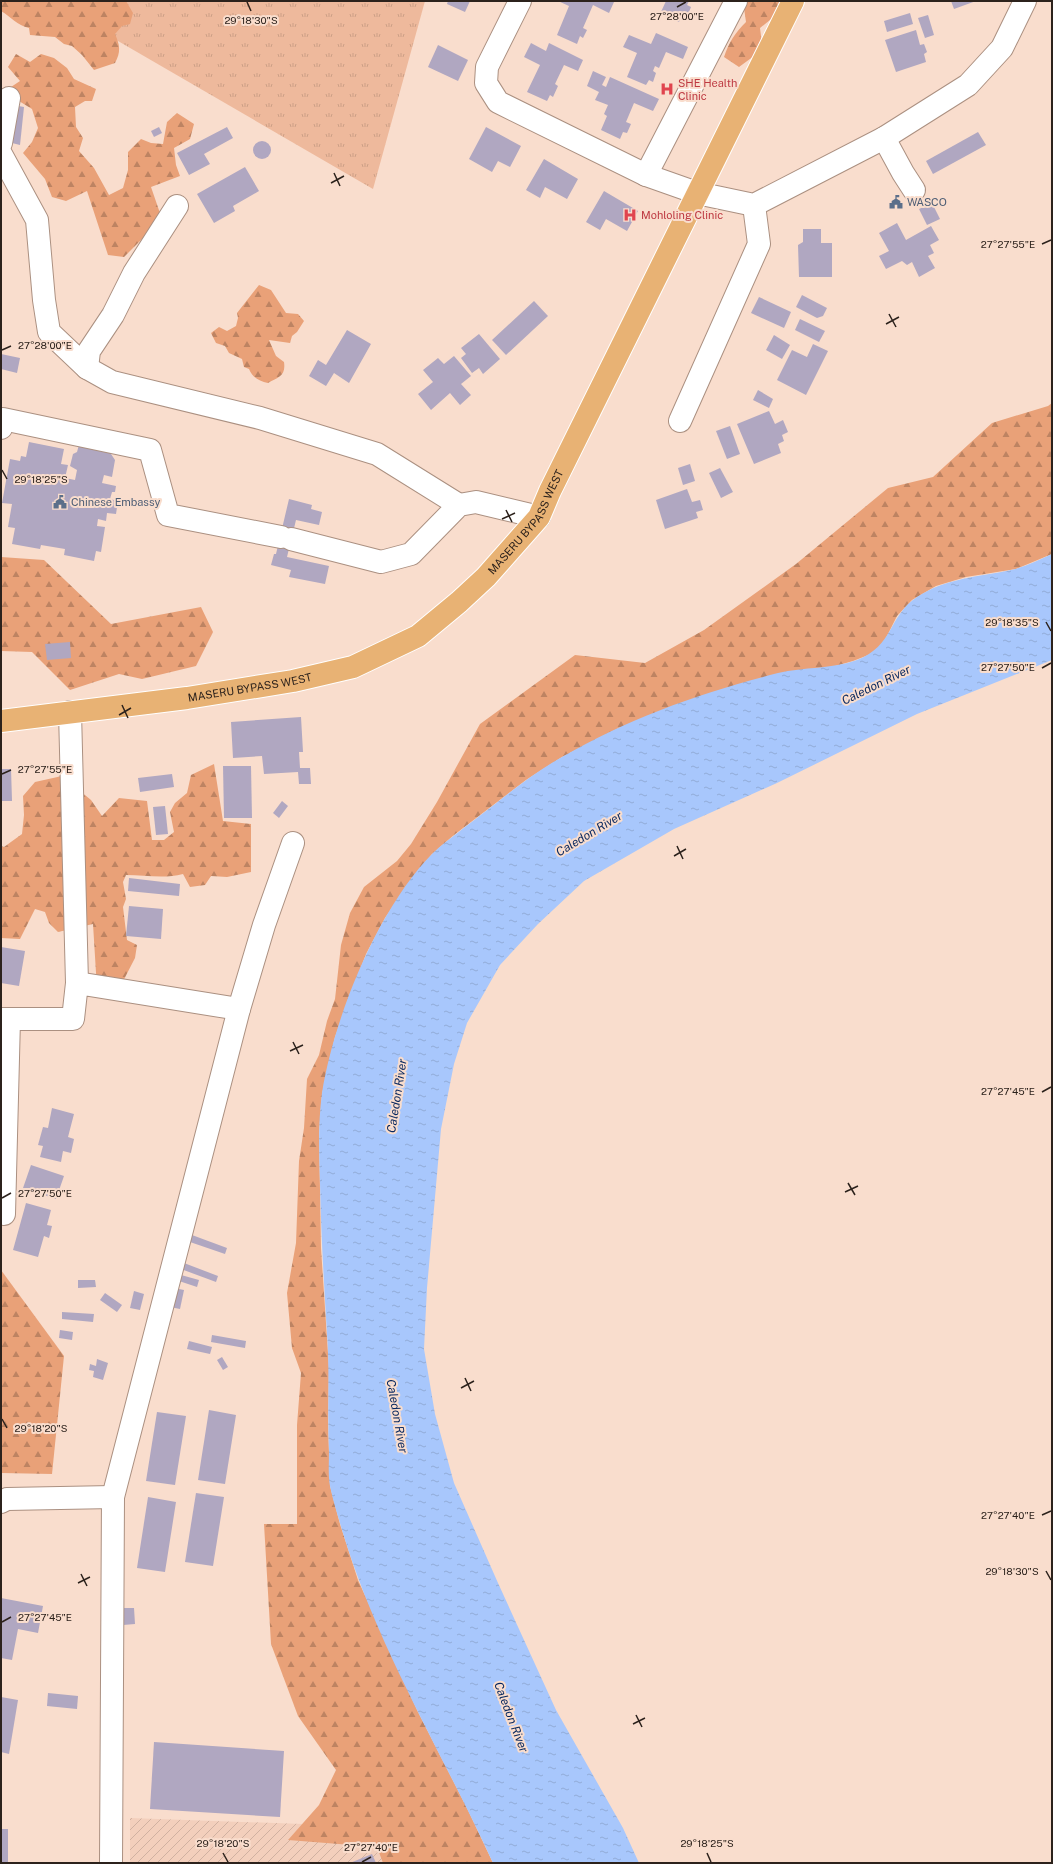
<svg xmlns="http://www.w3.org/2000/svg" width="1053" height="1864" font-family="'Public Sans',sans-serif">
<defs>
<pattern id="industrial-furrows" width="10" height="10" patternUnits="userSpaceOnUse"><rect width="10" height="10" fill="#f3cfbc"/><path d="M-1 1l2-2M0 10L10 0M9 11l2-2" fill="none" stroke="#d0b1a1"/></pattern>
<pattern id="grass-tufts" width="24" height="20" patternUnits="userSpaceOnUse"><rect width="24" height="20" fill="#eeb99c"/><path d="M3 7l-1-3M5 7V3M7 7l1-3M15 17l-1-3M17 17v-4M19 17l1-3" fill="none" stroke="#cc9f86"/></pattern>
<pattern id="forest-firs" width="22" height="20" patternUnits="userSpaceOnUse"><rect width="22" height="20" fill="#e9a178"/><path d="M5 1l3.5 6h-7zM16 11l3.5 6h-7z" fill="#bd8362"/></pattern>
<pattern id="water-ripples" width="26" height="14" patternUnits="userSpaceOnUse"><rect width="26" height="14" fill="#a8c7fc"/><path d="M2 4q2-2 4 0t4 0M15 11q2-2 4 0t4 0" fill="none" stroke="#91abd7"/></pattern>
</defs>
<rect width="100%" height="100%" fill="#f9ddcd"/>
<path fill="url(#industrial-furrows)" d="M130,1818l257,9 24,36h-281z"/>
<path fill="url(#grass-tufts)" d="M49,1h376l-52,188z"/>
<g fill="url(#forest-firs)">
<path d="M1,1h125l7,12 -3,11 -8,2 -7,8c5,11 6,18 0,29l-21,7 -12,-15 -10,-9 -8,-2 -9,-7 -25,-2 -1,-7c-12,-3 -18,-11 -28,-17z"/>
<path d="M743,1h42l1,6 -26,21 2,16 -8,12 -15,11 -15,-10c5,-15 11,-24 22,-35z"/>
<path d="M16,54l14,8 11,-8 13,4 13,10 7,11 22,10 -4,12h-7l-10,6 1,20 7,11 -4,13 15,17 15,27 14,-7 5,-18v-18l13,-13 10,4 12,1 4,-22 10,-9 17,11 -4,15 -16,9 2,17 4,11 -29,11 11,32 -38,38 -16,-2 -21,-64 -21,10 -14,-4 -7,-18 -22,-26 9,-11 6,-14 -6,-19 -18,-11 -6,-9 12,-8 -12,-14z"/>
<path d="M259,285l12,5 15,23 12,1 6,7 -7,11 -5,4 -2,7 -21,-3 7,16 8,6c2,14 -5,15 -16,21 -9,-2 -15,-5 -19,-14l-5,-2 -2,-8 -13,-6 -4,-7 -9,-3 -5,-10 8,-6 8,4 9,-5 2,-8 -1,-5z"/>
<path d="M1052,403v151l-36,15 -50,8 -30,9 -24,14 -15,16 -14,28 -12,10 -18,7 -234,67 -57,29 -36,23 -72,55 -22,19 -19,23 -28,41 -19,36 -31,83 -13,57 -3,39 2,115 8,120 -1,53 2,65 10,38 18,56 60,132 49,96 26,55h-110l-6,-16 -89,-7 31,-35 17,-35 -38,-54 -27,-72 -7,-120h33v-99l4,-52 -9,-25 -5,-55 9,-50 3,-82 5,-33 3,-49 12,-24 8,-34 8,-22 6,-54 9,-32 14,-26 33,-26 14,-17 26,-42 43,-78 95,-69 70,8 59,-33 92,-66 92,-76 45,-11 59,-54 56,-17z"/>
<path d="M1,557l43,3 67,64 90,-17 12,25 -17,34 -54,13 -23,-5 -49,16 -38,-38 -31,-1z"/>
<path d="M214,764l9,57 28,3v48l-24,5 -16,-1 -6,9 -15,2 -7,-13c-19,5 -38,1 -57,1l-3,7 3,17 -3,8 4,33 10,5 -2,13 -16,31h-22l-4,-65 -35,8 -9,-9 -4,-11 -10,-3 -15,30 -19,-1v-92l3,1 18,-13 2,-19 -1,-19 12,-14 27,-6 29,24 11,16 17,-18 28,3 5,39h12l10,-8 -4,-20 5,-9 12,-10 4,-18z"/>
<path d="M1,1270l63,86 -12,118 -51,-1z"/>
</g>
<path fill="url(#water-ripples)" d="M1052,554v106l-135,54 -140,69 -103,46 -90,52 -46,43 -38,41 -33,58 -13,41 -13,65 -14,159 -3,61 11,65 19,69 44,100 58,127 67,118 16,35h-146c-51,-111 -116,-216 -151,-333 -4,-14 -9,-29 -12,-44 -2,-11 -1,-24 -1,-35 -2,-39 1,-78 -2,-117 -3,-50 -6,-100 -7,-151 -1,-30 -2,-60 2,-90 12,-76 56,-185 111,-240 15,-14 33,-26 49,-39 26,-20 51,-41 80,-57 67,-39 141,-65 216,-84 26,-6 54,-4 79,-13 37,-14 31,-44 60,-63 29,-19 61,-20 94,-27 14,-3 28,-10 41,-16z"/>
<g fill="#b0a7c1">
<path d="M448,1h22l-5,11 -18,-8z"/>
<path d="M558,1h53l3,1 -5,11 -16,-8 -10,23 4,2 -4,8 -3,-2 -3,8 -20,-9 12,-29z"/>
<path d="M666,1h23l-2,4 4,2 -5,12 -5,-3 -2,6 -19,-8z"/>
<path d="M951,1h25l-22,8z"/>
<path d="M910,13l3,11 -26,8 -3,-11z"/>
<path d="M928,15l6,20 -9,3 -7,-20z"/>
<path d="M916,30l4,15 4,-1 3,8 -3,2 2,8 -30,10 -11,-32z"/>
<path d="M656,33l32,14 -5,12 -17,-7 -7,16 -4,-2 -2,5 3,2 -3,9 -4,-2 -3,5 -19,-8 10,-24 -14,-6 6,-12 22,9z"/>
<path d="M531,43l15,8 3,-8 34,17 -5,11 -14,-6 -9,19 3,2 -5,11 -3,-2 -3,6 -20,-9 13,-27 -16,-8z"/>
<path d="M438,45l30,15 -10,21 -30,-14z"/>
<path d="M593,71l13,6 -4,8 4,2 4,-10 49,22 -6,12 -19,-8 -8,19 5,2 -4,9 -4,-1 -3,7 -19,-9 6,-14 -3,-2 4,-9 -13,-5 4,-8 -12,-6z"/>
<path d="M13,105l11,2 -4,38 -12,-3z"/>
<path d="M159,127l3,6 -8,4 -3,-6z"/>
<path d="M227,127l6,11 -29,16 6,10 -21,11 -12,-22z"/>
<path d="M486,127l35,19 -11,21 -12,-6 -6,11 -23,-13z"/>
<path d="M978,132l8,13 -53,29 -7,-13z"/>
<circle cx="262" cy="150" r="9"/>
<path d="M544,159l34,20 -11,20 -22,-12 -5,11 -14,-8z"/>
<path d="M245,167l14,24 -26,15 2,5 -21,12 -17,-29z"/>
<path d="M604,191l34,20 -11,20 -21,-12 -6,11 -14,-8z"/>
<path d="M932,203l8,16 -13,6 -8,-16z"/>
<path d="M897,223l9,17 25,-14 8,14 -9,5 4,8 -6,3 7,12 -16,9 -7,-15 -5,3 -5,-4 -16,8 -7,-13 10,-5 -10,-18z"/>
<path d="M803,229h18v14h11v34h-33l-1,-32 5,-3z"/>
<path d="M802,295l25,13 -4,8 -6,2 -21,-11z"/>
<path d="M759,297l32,15 -7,16 -33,-15z"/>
<path d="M534,301l14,15 -42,39 -14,-15z"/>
<path d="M800,319l25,12 -6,11 -24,-12z"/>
<path d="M347,330l24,14 -22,39 -15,-10 -8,13 -17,-10 9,-16 8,5z"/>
<path d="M479,334l21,25 -17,15 -4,-6 -7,5 -11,-15 5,-4 -5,-6z"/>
<path d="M774,335l16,10 -8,14 -16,-9z"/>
<path d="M813,344l15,7 -22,44 -29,-15 15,-30 15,7z"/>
<path d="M1,354l19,4 -3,15 -16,-4z"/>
<path d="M454,356l17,20 -10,8 10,11 -11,10 -10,-12 -19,17 -13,-16 15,-12 -10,-12 15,-12 6,6z"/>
<path d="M758,390l15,9 -4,9 -16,-8z"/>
<path d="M769,411l6,13 8,-4 5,12 -6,3 2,6 -6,3 3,9 -27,11 -17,-40z"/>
<path d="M730,426l10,28 -13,5 -11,-28z"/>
<path d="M80,441l33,7 -2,6 4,6 -3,17 -8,-2 -2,8 14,3 -1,6h-3l-2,7 8,2 -2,13 -9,-1 -1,8 -8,-2 -1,7 8,1 -4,25 -5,-1 -2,10 -30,-6 1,-6 -24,-4 -1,4 -28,-5 3,-16 -7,-1 4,-23 -10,-1 8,-44 10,2 1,-5 5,1 3,-15 35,7 -3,15 7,1 -3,13 10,2 2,-10 -7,-4 3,-12 4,-2z"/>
<path d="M690,464l5,17 -12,4 -5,-17z"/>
<path d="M720,468l13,24 -12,6 -12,-25z"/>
<path d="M687,489l5,13 8,-2 3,10 -7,2 2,6 -33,11 -9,-29z"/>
<path d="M289,499l23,6 -1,4 11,3 -3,13 -23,-5 -9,37 42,9 -4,18 -36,-7 2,-7 -20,-5 3,-11h2z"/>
<path d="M70,642l1,16 -24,2 -2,-16z"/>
<path d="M301,717l2,35h-4l1,16h10l1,16h-12l-1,-12 -34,2 -2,-18 -29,2 -2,-36z"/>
<path d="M223,766h28l1,52h-28z"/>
<path d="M1,769h10l1,32h-11z"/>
<path d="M172,774l2,13 -34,5 -2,-14z"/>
<path d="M282,801l6,5 -9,12 -6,-5z"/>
<path d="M165,806l3,28 -12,1 -3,-28z"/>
<path d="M129,878l51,6 -1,12 -51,-5z"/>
<path d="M129,906l34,3 -2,30 -35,-3z"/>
<path d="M1,947l24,4 -6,35 -18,-3z"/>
<path d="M52,1108l22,6 -6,23 6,2 -3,14 -8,-2 -2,11 -21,-5 3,-11 -5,-1 5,-18 5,1z"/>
<path d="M31,1165l33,11 -8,23 -33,-11z"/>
<path d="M26,1203l25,7 -4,15 5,1 -3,12 -5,-2 -6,21 -25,-7z"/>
<path d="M192,1235l35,13 -2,6 -35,-12z"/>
<path d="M184,1263l34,13 -2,6 -35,-13z"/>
<path d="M181,1275l18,5 -2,7 -18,-6z"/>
<path d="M78,1280h17l1,7 -18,1z"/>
<path d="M174,1288l10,2 -4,19 -10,-2z"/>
<path d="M134,1291l10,3 -4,16 -10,-2z"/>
<path d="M105,1293l17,12 -5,7 -17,-12z"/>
<path d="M62,1312l32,2 -1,8 -31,-3z"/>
<path d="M60,1330l13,2 -1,8 -13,-2z"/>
<path d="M212,1335l34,6 -1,7 -34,-6z"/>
<path d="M189,1341l23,6 -2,7 -23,-5z"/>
<path d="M222,1357l6,10 -5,3 -6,-10z"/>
<path d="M97,1359l11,4 -5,17 -10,-3 1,-6 -5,-1 1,-6 6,2z"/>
<path d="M209,1410l27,5 -11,69 -27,-4z"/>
<path d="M157,1412l29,4 -11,69 -29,-4z"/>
<path d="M196,1493l28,4 -11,69 -28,-4z"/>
<path d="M148,1497l28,5 -11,70 -28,-4z"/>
<path d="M1,1598l42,8 -5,27 -20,-4 -6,31 -11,-2z"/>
<path d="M122,1608h12l1,16 -12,1z"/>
<path d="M48,1693l30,3 -1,13 -30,-3z"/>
<path d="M1,1697l17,3 -9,54 -8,-2z"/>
<path d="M154,1742l130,9 -4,66 -130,-8z"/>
<rect x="1" y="1829" width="7" height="34"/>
<path d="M372,1854l4,9h-26z"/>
</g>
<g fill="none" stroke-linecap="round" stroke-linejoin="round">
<g stroke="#ab9081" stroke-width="24">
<g id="minor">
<path d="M520,1l-33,66 -1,16 12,19 148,73 51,18 57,12 130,-67 84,-53 34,-37 23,-47"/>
<path d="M884,138l19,35 11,17"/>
<path d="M1,143l8,-45"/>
<path d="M1,154l36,66 7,80 5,32 38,36 25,14 148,36 117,36 82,51"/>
<path d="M646,175l90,-174"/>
<path d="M87,368l2,-17 24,-36 21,-42 43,-67"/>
<path d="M680,421l79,-177 -5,-39"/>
<path d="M1,428l2,-9 147,31 18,65 113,22"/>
<path d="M291,539l90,23 30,-8 48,-49 17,-3 63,15"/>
<path d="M70,712l7,271"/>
<path d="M1,1019h72l4,-36 162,26"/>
<path d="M4,1214l5,-195"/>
<path d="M1,1502l6,-3 106,-2"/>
<path d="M111,1863l2,-366 126,-488 25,-84 29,-82"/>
</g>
</g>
<g stroke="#fff" stroke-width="24">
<g id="major">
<path id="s1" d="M1,721l186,-23 106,-17 60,-14 65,-31 41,-34 27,-25 53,-60 11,-26 243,-490"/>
</g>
</g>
<use href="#minor" stroke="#fff" stroke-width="22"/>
<use href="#major" stroke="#e8b274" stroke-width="22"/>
</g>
<path fill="none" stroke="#2c221c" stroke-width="1.5" d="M247,2l4,9M677,7l9,-5M334,173l6,13M331,183l13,-7M1042,244l9,-4M889,314l7,13M886,324l13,-7M2,350l9,-4M2,470l5,9M506,510l6,12M502,519l13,-6M1046,622l5,9M1042,668l9,-5M122,705l6,13M119,715l12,-7M2,774l9,-4M677,846l6,13M674,856l12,-7M293,1042l6,12M290,1051l13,-6M1042,1092l9,-5M848,1183l7,12M845,1192l13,-6M2,1198l9,-5M465,1378l6,13M461,1388l13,-7M2,1419l5,9M1042,1515l9,-4M1046,1571l5,9M81,1574l6,12M78,1583l12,-6M2,1622l9,-5M636,1715l6,12M633,1724l12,-6M223,1853l5,9M707,1853l4,9M362,1862l9,-5"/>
<defs>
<g id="hospital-bare" transform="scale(1.08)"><path d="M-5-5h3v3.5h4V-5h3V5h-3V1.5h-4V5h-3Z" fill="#e0444e" stroke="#f9ddcd" stroke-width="2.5" paint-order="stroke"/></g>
<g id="civic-bare" transform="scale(1.08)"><path d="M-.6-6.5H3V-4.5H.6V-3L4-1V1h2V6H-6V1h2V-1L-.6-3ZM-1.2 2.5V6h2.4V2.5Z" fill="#5c6f8a" stroke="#f9ddcd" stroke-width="2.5" paint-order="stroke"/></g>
</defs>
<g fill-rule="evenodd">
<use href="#hospital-bare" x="667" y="89"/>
<use href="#civic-bare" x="896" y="202"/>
<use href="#hospital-bare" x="630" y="215"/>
<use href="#civic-bare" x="60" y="502"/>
</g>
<g text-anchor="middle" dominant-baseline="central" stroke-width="4" stroke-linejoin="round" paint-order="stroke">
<g font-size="11" fill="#be3a42" stroke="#f9ddcd" text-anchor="start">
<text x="678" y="83">SHE Health<tspan x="678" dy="13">Clinic</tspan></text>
<text x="641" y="215">Mohloling Clinic</text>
</g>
<g font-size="11" fill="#4e5e75" stroke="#f9ddcd" text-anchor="start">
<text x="907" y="202">WASCO</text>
<text x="71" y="502">Chinese Embassy</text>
</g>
<g font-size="11" fill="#2c221c" stroke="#f9ddcd">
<text stroke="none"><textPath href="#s1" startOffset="587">MASERU BYPASS WEST</textPath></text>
<text stroke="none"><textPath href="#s1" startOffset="251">MASERU BYPASS WEST</textPath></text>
</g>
<g font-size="12" font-style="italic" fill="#06265e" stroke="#f9ddcd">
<text transform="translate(876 685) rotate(-26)">Caledon River</text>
<text transform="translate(589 834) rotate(-31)">Caledon River</text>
<text transform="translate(397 1096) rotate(-81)">Caledon River</text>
<text transform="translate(397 1416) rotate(80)">Caledon River</text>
<text transform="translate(511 1717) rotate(69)">Caledon River</text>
</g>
</g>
<g font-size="10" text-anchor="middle" fill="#2c221c" stroke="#f9ddcd" stroke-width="4" stroke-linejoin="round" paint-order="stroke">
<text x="677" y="20">27°28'00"E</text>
<text x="251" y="24">29°18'30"S</text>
<text x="1008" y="248">27°27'55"E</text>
<text x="45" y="349">27°28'00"E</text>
<text x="41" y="483">29°18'25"S</text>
<text x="1012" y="626">29°18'35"S</text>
<text x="1008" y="671">27°27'50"E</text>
<text x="45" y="773">27°27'55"E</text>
<text x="1008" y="1095">27°27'45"E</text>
<text x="45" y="1197">27°27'50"E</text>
<text x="41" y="1432">29°18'20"S</text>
<text x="1008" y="1519">27°27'40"E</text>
<text x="1012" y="1575">29°18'30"S</text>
<text x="45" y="1621">27°27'45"E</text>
<text x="223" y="1847">29°18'20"S</text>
<text x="707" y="1847">29°18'25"S</text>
<text x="371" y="1851">27°27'40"E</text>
</g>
<rect width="1053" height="1864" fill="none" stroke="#2c221c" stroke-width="4"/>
</svg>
